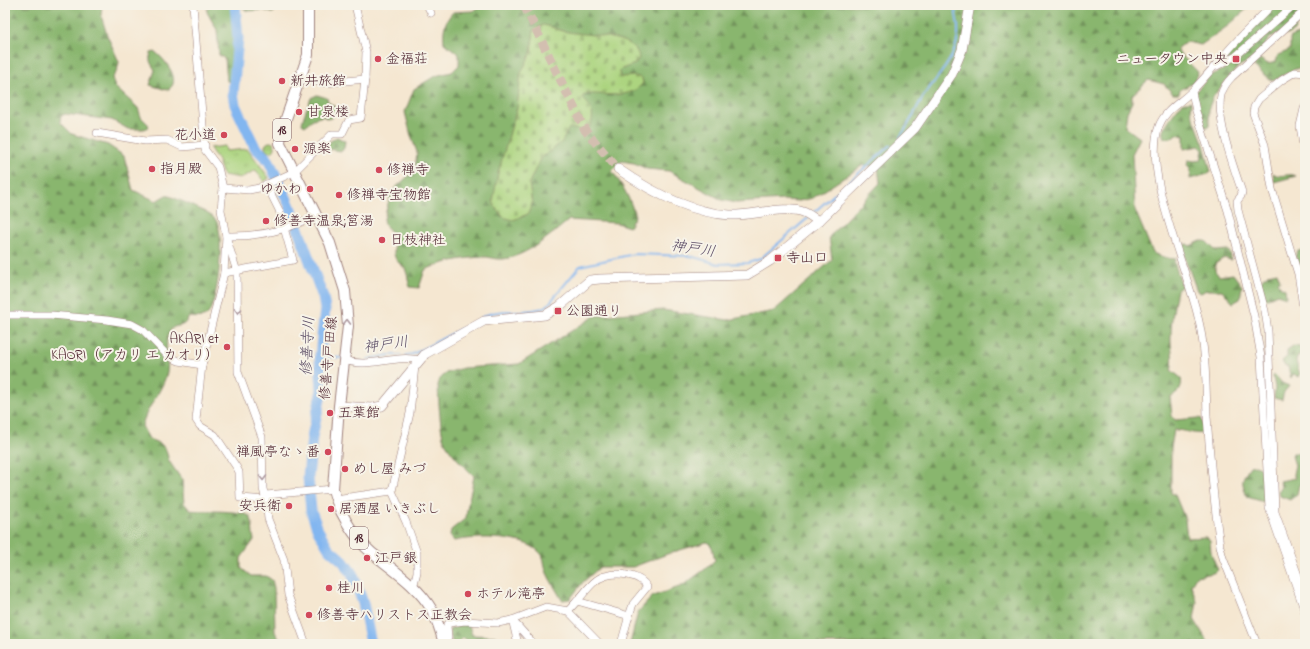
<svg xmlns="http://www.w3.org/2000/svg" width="1310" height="649" font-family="'Indie Flower','Klee One',sans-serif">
<defs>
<pattern id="grass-tufts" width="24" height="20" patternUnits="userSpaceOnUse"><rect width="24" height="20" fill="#acd47f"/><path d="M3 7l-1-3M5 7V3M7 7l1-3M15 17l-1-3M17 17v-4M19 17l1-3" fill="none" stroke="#96b66e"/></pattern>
<pattern id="forest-firs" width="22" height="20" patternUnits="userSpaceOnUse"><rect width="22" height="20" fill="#89b66e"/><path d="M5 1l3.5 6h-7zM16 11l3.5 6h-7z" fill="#72935b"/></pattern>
<pattern id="cemetery-stones" width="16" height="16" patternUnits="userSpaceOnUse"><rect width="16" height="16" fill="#acd47f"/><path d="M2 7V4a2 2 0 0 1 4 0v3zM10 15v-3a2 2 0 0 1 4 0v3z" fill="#96b66e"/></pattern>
</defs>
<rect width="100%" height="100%" fill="#f7f3e8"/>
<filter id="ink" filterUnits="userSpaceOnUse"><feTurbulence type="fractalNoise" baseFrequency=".025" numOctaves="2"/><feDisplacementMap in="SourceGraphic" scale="8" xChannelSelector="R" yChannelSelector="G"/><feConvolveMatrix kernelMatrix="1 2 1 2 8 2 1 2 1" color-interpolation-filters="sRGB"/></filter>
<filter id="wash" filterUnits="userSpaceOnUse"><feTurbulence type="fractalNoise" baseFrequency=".012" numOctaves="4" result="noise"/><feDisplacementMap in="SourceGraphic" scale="16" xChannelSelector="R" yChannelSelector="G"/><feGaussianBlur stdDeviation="0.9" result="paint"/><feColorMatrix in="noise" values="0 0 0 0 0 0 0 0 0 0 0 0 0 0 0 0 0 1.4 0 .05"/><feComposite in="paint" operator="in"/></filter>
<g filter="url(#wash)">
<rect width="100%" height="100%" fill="#f5e7d1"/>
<g fill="url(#grass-tufts)" stroke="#7b7a55">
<circle cx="270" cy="147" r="5"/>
<path d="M225,146l1,5 22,-2 21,29 -5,4 -8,-12 -15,8 -18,-3 -5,-14 -8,-13z"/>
</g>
<g fill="url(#forest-firs)" stroke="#6a6a4c">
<path d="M5,5h97l-1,10 6,20 12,27 -2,9 -5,7 3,9 23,21 3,9 7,7 1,3 -5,2h-16l-16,-9 -47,-6 -4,2 -1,6 12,12 36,11 16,11 9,34 23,11 10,-6c10,3 43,17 49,24 11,12 3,86 -8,96 -4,4 -13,2 -18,2 -1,2 -3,5 -5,7 -5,3 -11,1 -14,7 -8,14 1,31 -4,45 -6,19 -20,32 -24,50l7,13 12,5 5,6 3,11 13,19 2,23 6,7c11,2 58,-1 61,8 2,7 1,15 3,22l-13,18v10l10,8h15l6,4 2,8 1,44 7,12h-277z"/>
<path d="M211,5h22c1,12 5,72 -4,77l-2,-1 -2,-22 -6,-4 -2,-25 -10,-18v-3z"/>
<path d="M240,5h38c0,4 -3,7 -6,8l-9,-3 -16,1z"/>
<path d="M483,5h35l3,6 11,-6h719l-22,20 -28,20 -15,-3 -9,7 4,6 17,17 -5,11 -13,7 -1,4h-6l-9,-10 -16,-4 -16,15v7l-5,10 -2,15 15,11 -8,16 3,56 18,43 11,5 12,1 -2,3 8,24 -5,4c-3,15 -6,30 -6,46 -1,12 4,22 0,34l10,8c2,9 -2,14 -11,19l2,19 3,4 24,-2 3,1 2,14c-10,2 -19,-3 -30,-3l-3,18v45l4,2 10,24 2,19 19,-1 4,3 1,13 7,17 -5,3 -17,3 -5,9 6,17 -3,17 15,25h-579l8,-32 15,-16 29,-10 22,-16 11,-10 -3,-13 -5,-5 -37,11 -37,14h-33l-17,15 -13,17 -8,1c-5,-9 -11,-18 -15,-27 -3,-5 -2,-13 -5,-18 -14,-20 -66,-19 -88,-14l-4,-5 1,-6 15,-12c1,-15 6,-28 8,-42 -11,-11 -24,-23 -30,-36 -4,-9 -6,-49 -6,-59l8,-8 17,-5 56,-4 76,-48 68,-6 65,10 46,-9 58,-51 -3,-23 51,-54 -2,-16 -15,-2 -50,33 -14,3 -15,-1 -48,3 -14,-3 -53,-29 -22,-2 -13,-6 -12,-2 -10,10c11,15 18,27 23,45l-6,11 -12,-4 -48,-3c-18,15 -42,36 -66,39 -7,1 -14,-3 -21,-2 -19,1 -40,5 -57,13l-6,18 -9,-1c-2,-5 -2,-11 -4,-16 -2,-5 -5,-6 -8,-9 -7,-7 -3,-18 -2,-25l-13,-14 8,-31 24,-22 2,-18 -6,-16 -6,-24 9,-23 21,-13 17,-4 7,-7v-11l-15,-11c-1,-13 0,-21 9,-31l20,-1z"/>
<path d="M1270,5h35v7l-7,7 -3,11 -7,5 -10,-2 -8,5 -16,21 -15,7 -25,29 -5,12v18l-4,3 -11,-32 3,-6 14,-15 14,-6 2,-14z"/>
<path d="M1294,35l11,1v27l-3,4 -12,4 -15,9 -6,-1 -16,-14 1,-3 4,-4 10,6 8,-2 2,-7 12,-5v-12z"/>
<path d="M155,52c9,6 29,30 12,38l-17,-5 5,-15c-4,-7 -7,-9 -4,-17z"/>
<path d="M317,95l10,3 1,4 6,4 3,5 -6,7 -4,1 -4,-3 -10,3 -8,7 -3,-2c1,-8 6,-18 9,-26z"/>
<path d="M1190,101l2,2 -1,8 13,34 7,27 -3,2 -18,5 1,-10 -4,-4 1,-5 7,1 6,-1 2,-10 -4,-4 -15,3v-13l-7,-2 -6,4h-7c-1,-4 -2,-6 0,-9 1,-4 16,-25 20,-27 2,0 4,0 6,-1z"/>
<path d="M337,137l8,4 -1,7 -2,3 -15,-2 1,-6z"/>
<path d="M1273,173c7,6 16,-1 23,3l-22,6z"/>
<path d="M1201,241h5l10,10 12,-1 2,3 1,7 -7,-2 -9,6v7l4,5 14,-2 9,12 -2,13 -7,4 -11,-13h-16l-5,3 -4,-2 -15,-41v-4l5,-2 3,2z"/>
<path d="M1303,250h2v50l-1,-21 -3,-13 -6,-10 3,-5z"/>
<path d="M1277,272l3,8 -2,3 3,4 4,2 1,8 -9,-3 -11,5 -6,-15 1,-4 7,-6z"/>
<path d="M1293,346l12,2v4l-7,4 -2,5 4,14 -1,2 -5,-3 -3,5 -3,-12 -4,-2 -2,-4 5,-4v-7z"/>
<path d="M1275,375l7,8 7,3 -5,6 -2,8 -8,-2 1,-10 -2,-12z"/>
<path d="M1293,453h12v10l-4,2c0,7 6,16 -2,20l-2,9 -7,6 -10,-4 -2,-5 3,-3 -1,-7 15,-3 -2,-4 2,-9 -3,-9z"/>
<path d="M1254,465l7,4 4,32 -1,1 -17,-5c-6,-17 -6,-17 3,-31z"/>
<path d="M463,624l6,1 3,10 23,1 3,2v6h-24l-11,-6 -5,5 -6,-1 -3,-12z"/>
</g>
<path fill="url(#cemetery-stones)" stroke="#7b7a55" d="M543,25c7,1 13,4 20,6 19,5 74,2 76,27l-4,6 -16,6 1,7 15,-1 7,2 1,5c-16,21 -51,6 -60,13v3c10,8 12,18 6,29l-9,2 -11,-2 -7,14 -22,17 -11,24 3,20 -4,11 -15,6 -10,-3 -8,-10 -2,-6 5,-28 19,-65 4,-35 10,-20 3,-24z"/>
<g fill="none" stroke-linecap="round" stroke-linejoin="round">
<g stroke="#82b6f0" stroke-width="2">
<path d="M900,137c10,-13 15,-27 23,-40 15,-23 37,-40 35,-71 -1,-7 -3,-14 -3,-21"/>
<path d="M813,213l78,-68"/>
<path d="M482,317c19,-11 45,-1 65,-11l33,-40 54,-12 56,2 28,8 30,-1 12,-4 48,-41"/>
<path d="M406,355l7,-1 48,-25"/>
<path d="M320,356l22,2"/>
<path d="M368,359l22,-4h11"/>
</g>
<path stroke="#82b6f0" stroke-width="11" d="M235,5l3,33 -5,56 2,11 20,42 14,14 20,43 34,93 2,12 -5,47 2,34 -10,47 -4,40 3,34 7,19 11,19 14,12 9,12 11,30 8,41"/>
</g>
</g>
<g filter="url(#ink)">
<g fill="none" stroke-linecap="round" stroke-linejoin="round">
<path stroke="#d3bfb0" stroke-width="9" stroke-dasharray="9 4.5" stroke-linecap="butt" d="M524,5l61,125 33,39"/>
<g stroke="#a0837e" stroke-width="8">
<g id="street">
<path d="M193,5l12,145 13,17 5,21 -2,22 5,26 -2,37 -22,92 -6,55 4,6 15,9 22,33 2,4 1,26 26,2 2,19 16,41 4,35 18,49"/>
<path d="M427,5l4,8"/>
<path d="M1217,66l19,-10 58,-51"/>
<path d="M1305,73l-10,-1 -13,8 -23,19 -5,8 -1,6 12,32 7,44 26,85 7,46"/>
<path d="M299,79l27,4 39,-4 1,-27 -11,-47"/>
<path d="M1192,92l4,19 32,100 26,105 7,41 8,151 36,104"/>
<path d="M97,133l48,8 22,-1 15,7 23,-2"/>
<path d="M223,188l26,2 10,-2 35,-16 38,-38h10l7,-14 12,-2 4,-39"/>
<path d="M224,273l69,-13 -14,-50 -13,-26"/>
<path d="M5,315h46l56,5 25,4 11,6 25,26 11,5 23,4"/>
<path d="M344,360c25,9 50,-6 75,0"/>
<path d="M266,495l67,-6"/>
<path d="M335,499l57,-8"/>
<path d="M266,500l-3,-11 -1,-52 -24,-65 -1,-100 -11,-36c32,1 60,-5 88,-20"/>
<path d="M413,588l4,-16v-19l-11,-31 -14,-31 18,-78 5,-47"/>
<path d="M1304,592l-29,-80 -7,-181 -3,-20 -27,-101 -1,-9 4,-5 1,-4c-8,-24 -26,-72 -21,-97 2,-7 6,-13 11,-18l73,-67"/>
<path d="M577,601c8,-8 16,-22 28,-25 12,-4 35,-2 42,11l-14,17 -5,15"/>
<path d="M568,611l9,-10 49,14 2,4 -7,25"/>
<path d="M512,620l22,24"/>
<path d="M513,623l5,21"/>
<path d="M444,643l4,-6 -1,-11 2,-3 16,-2 33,2 14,-3 34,-13 22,4 32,33"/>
<path d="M1257,644l-34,-86 -3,-12c-6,-43 -10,-87 -13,-130 -1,-33 -1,-67 -9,-99 -11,-49 -56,-145 -39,-191 6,-16 21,-23 33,-35 12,-12 22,-25 34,-38 14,-17 31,-32 46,-48"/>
</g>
</g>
<g stroke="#a0837e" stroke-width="10">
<g id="secondary">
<path d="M1305,109l-4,17 4,25"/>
<path d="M618,169c32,22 72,44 112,46 21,1 57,-10 73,-3 6,2 11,7 16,9"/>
<path d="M339,406l33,2 10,-2 43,-52 59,-33 61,-6 15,-9 30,-26 10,-1 147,-4 23,-14 49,-40 96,-93 37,-54 10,-24 8,-45"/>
</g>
</g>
<g stroke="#a0837e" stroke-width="12">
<path id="primary" d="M308,5v50l-27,78 -1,10 50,100 15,48 3,35 -9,80 -6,83c5,22 21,49 39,64 21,17 46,33 60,57 5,10 9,22 12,34"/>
</g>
<use href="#street" stroke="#fff" stroke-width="7"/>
<use href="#secondary" stroke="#fff" stroke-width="9"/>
<use href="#primary" stroke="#fff" stroke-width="10"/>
</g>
<defs><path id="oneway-chevron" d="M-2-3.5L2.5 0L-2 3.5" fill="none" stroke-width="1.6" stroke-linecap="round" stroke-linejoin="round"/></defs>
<g stroke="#ae9aa0">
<use href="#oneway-chevron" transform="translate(238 311) rotate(92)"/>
<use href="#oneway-chevron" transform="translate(347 322) rotate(-89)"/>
<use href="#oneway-chevron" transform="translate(263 478) rotate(89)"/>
</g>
</g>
<g fill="#d1495b" stroke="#f7f3e8" stroke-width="1.5">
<circle cx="378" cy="59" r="4"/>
<rect x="1232" y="55" width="8" height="8" rx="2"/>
<circle cx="282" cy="81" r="4"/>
<circle cx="299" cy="112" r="4"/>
<circle cx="224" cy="135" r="4"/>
<circle cx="295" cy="149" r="4"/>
<circle cx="152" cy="169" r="4"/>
<circle cx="379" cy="170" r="4"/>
<circle cx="310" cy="189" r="4"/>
<circle cx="339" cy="195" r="4"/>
<circle cx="266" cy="221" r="4"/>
<circle cx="382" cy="240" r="4"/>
<rect x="774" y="254" width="8" height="8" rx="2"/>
<rect x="554" y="307" width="8" height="8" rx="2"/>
<circle cx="227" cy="347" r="4"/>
<circle cx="330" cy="413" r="4"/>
<circle cx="328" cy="452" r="4"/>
<circle cx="345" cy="469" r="4"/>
<circle cx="289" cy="506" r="4"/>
<circle cx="331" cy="509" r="4"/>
<circle cx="367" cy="558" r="4"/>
<circle cx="329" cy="588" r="4"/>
<circle cx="468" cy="594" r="4"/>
<circle cx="309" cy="615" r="4"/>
</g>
<g text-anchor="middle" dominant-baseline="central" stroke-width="4" stroke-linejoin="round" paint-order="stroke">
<g fill="#f7f3e8" stroke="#7e5f64" stroke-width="1">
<rect x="273" y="119" width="18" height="22" rx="3"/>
<rect x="350" y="527" width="18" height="22" rx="3"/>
</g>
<g font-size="13" font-weight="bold" fill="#4a1f2b">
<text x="282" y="130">18</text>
<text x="359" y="538">18</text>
</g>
<g font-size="14" fill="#4a1f2b" stroke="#f7f3e8" text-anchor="start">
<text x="386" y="59">金福荘</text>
<text x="1228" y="59" text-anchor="end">ニュータウン中央</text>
<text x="290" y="81">新井旅館</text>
<text x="307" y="112">甘泉楼</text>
<text x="216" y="135" text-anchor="end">花小道</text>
<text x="303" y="149">源楽</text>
<text x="160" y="169">指月殿</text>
<text x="387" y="170">修禅寺</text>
<text x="302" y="189" text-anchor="end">ゆかわ</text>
<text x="347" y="195">修禅寺宝物館</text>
<text x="274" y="221">修善寺温泉;筥湯</text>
<text x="390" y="240">日枝神社</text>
<text x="786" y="258">寺山口</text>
<text x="566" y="311">公園通り</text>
<text x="219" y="339" text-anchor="end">AKARI et<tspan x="219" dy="16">KAORI（アカリ エ カオリ）</tspan></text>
<text x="338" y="413">五葉館</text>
<text x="320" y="452" text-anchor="end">禅風亭なゝ番</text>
<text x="353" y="469">めし屋 みづ</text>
<text x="281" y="506" text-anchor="end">安兵衛</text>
<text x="339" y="509">居酒屋 いきぶし</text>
<text x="375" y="558">江戸銀</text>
<text x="337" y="588">桂川</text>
<text x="476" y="594">ホテル滝亭</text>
<text x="317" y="615">修善寺ハリストス正教会</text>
</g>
<g font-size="14" fill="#4a1f2b" stroke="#f7f3e8">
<text transform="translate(329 358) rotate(-85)">修善寺戸田線</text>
</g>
<g font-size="15" font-style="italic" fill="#5b4c66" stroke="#f7f3e8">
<text transform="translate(693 249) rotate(9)">神戸川</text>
<text transform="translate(386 345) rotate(-8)">神戸川</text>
<text transform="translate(308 346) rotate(-87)">修善寺川</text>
</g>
</g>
<rect width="1310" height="649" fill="none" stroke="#f7f3e8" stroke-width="20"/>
</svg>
